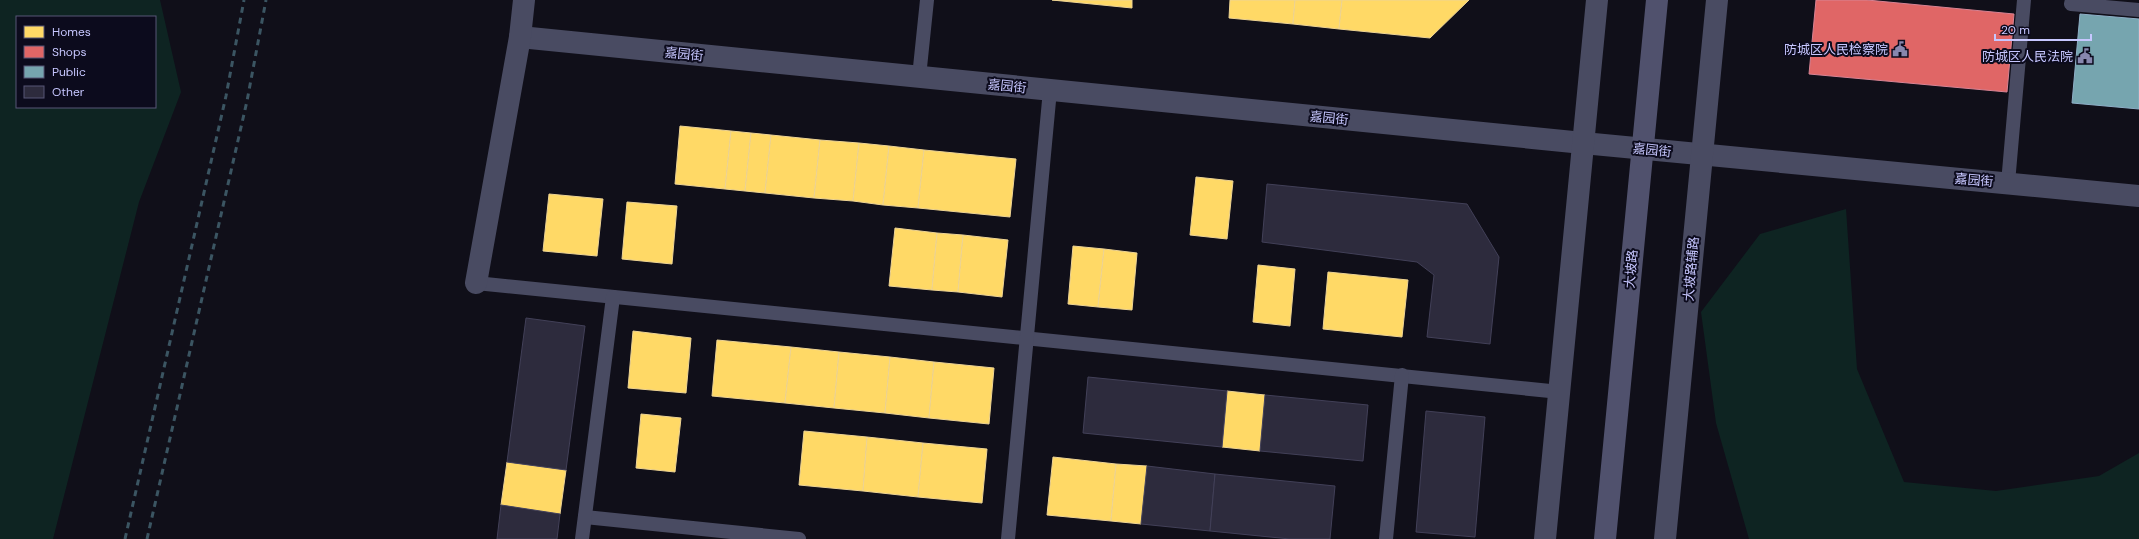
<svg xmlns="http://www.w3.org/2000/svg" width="2139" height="539" font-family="'DM Sans','Noto Sans SC',sans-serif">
<rect width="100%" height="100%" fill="#100f19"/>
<g fill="#0e2422" fill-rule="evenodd">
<path d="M0,0h160l21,92 -42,110 -86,337h-53zM17,17h138v90h-138z"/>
<path d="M1846,209l11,160 47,113 92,9 103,-15 40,-23v86h-390l-33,-116 -15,-111 59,-78z"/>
</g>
<g fill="#ffd966" stroke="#eed494">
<path d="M1052,0h80v8z"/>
<path d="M1230,0h65l-2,24 -64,-6z"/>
<path d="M1295,0h47l-3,29 -46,-5z"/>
<path d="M1342,0h127l-39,38 -91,-9z"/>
<path d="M680,126l51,5 -6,58 -50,-5z"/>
<path d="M731,131l20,2 -6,58 -20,-2z"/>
<path d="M751,133l20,2 -6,58 -20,-2z"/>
<path d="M771,135l49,5 -6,58 -49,-5z"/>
<path d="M820,140l39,3 -6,58 -39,-3z"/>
<path d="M859,143l30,3 -6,59 -30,-4z"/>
<path d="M889,146l35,4 -6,58 -35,-3z"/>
<path d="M924,150l92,9 -6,58 -92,-9z"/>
<path d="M1196,177l37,4 -6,58 -37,-4z"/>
<path d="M549,194l54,5 -6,57 -54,-5z"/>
<path d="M627,202l50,4 -5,58 -50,-5z"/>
<path d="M895,228l42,5 -5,57 -43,-4z"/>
<path d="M937,233l26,2 -5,57 -26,-2z"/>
<path d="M963,235l45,5 -6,57 -44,-5z"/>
<path d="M1073,246l31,3 -6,58 -30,-3z"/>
<path d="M1104,249l33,4 -5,57 -34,-3z"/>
<path d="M1258,265l37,4 -5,57 -37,-4z"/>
<path d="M1328,272l80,8 -6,57 -79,-8z"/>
<path d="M633,331l58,7 -5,55 -58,-5z"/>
<path d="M717,340l74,7 -6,56 -73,-7z"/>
<path d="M791,347l48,5 -5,56 -49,-5z"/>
<path d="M839,352l51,5 -5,56 -51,-5z"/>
<path d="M890,357l44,5 -5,56 -44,-5z"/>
<path d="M934,362l60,6 -5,56 -60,-6z"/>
<path d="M1227,391l38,4 -5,56 -38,-4z"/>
<path d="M641,414l40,4 -6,54 -39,-4z"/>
<path d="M804,431l63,6 -4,54 -64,-6z"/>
<path d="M867,437l56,6 -5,54 -55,-6z"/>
<path d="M923,443l64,6 -5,54 -64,-6z"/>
<path d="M1053,457l63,7 -5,57 -64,-6z"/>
<path d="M507,462l59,8 -6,44 -59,-9z"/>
<path d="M1116,464l31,2 -6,58 -30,-3z"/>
</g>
<path fill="#e06666" stroke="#d88394" d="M1816,0h51l147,14 -7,78 -198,-18z"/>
<path fill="#76a5af" stroke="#8eafc7" d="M2080,14l59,5v90l-67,-6z"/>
<g fill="#2d2b3d" stroke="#424058">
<path d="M1267,184l200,20 32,53 -9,87 -63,-7 7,-62 -17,-13 -155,-20z"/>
<path d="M526,318l59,8 -19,144 -59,-8z"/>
<path d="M1088,377l139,14 -5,56 -139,-14z"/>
<path d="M1265,395l103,10 -5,56 -103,-10z"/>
<path d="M1426,411l59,6 -10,120 -59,-5z"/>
<path d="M1147,466l68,8 -5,57 -69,-7z"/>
<path d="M1215,474l120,12 -5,53h-40l-80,-8z"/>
<path d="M501,505l59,9 -3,25h-60z"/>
</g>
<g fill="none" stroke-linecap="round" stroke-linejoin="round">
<g stroke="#494b62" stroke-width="14">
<path d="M2072,0l-1,4 68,6"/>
<path d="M919,77l8,-77"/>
<path d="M2008,183l16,-183"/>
<path d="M476,283l1084,109"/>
<path d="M585,517l214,22"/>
<path d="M582,539l31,-242"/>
<path d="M1008,539l42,-449"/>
<path d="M1386,539l16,-164"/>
</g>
<g stroke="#494b62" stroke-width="22">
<path d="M520,37l1063,106 556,53"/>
<path d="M476,283l44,-246 4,-37"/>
<path d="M1545,539l52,-539"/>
<path d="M1665,539l52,-539"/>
</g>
<path stroke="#50516d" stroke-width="22" d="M1605,539l52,-539"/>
<g stroke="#3b5562" stroke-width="3" stroke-dasharray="6 5" stroke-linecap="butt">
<path d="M125,539l101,-443 18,-96"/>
<path d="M147,539l100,-438 19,-101"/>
</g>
</g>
<defs>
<g id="civic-bare" transform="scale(1.2)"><path d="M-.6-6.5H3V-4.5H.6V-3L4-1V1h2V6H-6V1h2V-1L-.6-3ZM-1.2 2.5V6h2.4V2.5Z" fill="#8787ae" stroke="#0c0b1d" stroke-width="2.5" paint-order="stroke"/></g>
</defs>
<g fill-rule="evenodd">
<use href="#civic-bare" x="1900" y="49"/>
<use href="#civic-bare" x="2085" y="56"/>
</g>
<g text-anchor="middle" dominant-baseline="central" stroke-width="4" stroke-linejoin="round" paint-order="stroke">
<g font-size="13" fill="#c7c7ff" stroke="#0c0b1d" text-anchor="end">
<text x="1888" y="49">防城区人民检察院</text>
<text x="2073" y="56">防城区人民法院</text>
</g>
<g font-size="13" fill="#c7c7ff" stroke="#0c0b1d">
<text transform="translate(684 54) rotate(6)">嘉园街</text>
<text transform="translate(1007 86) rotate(6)">嘉园街</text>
<text transform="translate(1329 118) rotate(6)">嘉园街</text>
<text transform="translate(1652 150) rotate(6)">嘉园街</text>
<text transform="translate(1974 180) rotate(5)">嘉园街</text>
<text transform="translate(1631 269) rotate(-85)">大坡路</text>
<text transform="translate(1691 269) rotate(-85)">大坡路辅路</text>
</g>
</g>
<rect x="16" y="16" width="140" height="92" fill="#0c0b1d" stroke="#575677"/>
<rect x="24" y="26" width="20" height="12" fill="#ffd966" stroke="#575677"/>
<text x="52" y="36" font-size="12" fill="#c7c7ff">Homes</text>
<rect x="24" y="46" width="20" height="12" fill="#e06666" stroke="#575677"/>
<text x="52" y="56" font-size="12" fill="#c7c7ff">Shops</text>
<rect x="24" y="66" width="20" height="12" fill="#76a5af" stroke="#575677"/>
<text x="52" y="76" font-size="12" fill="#c7c7ff">Public</text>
<rect x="24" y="86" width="20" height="12" fill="#2d2b3d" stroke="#575677"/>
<text x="52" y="96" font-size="12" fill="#c7c7ff">Other</text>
<path d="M1995 34v6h96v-6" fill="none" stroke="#c7c7ff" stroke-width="2"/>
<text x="2001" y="34" font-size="12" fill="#c7c7ff" stroke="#0c0b1d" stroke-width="3" paint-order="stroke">20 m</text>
</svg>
